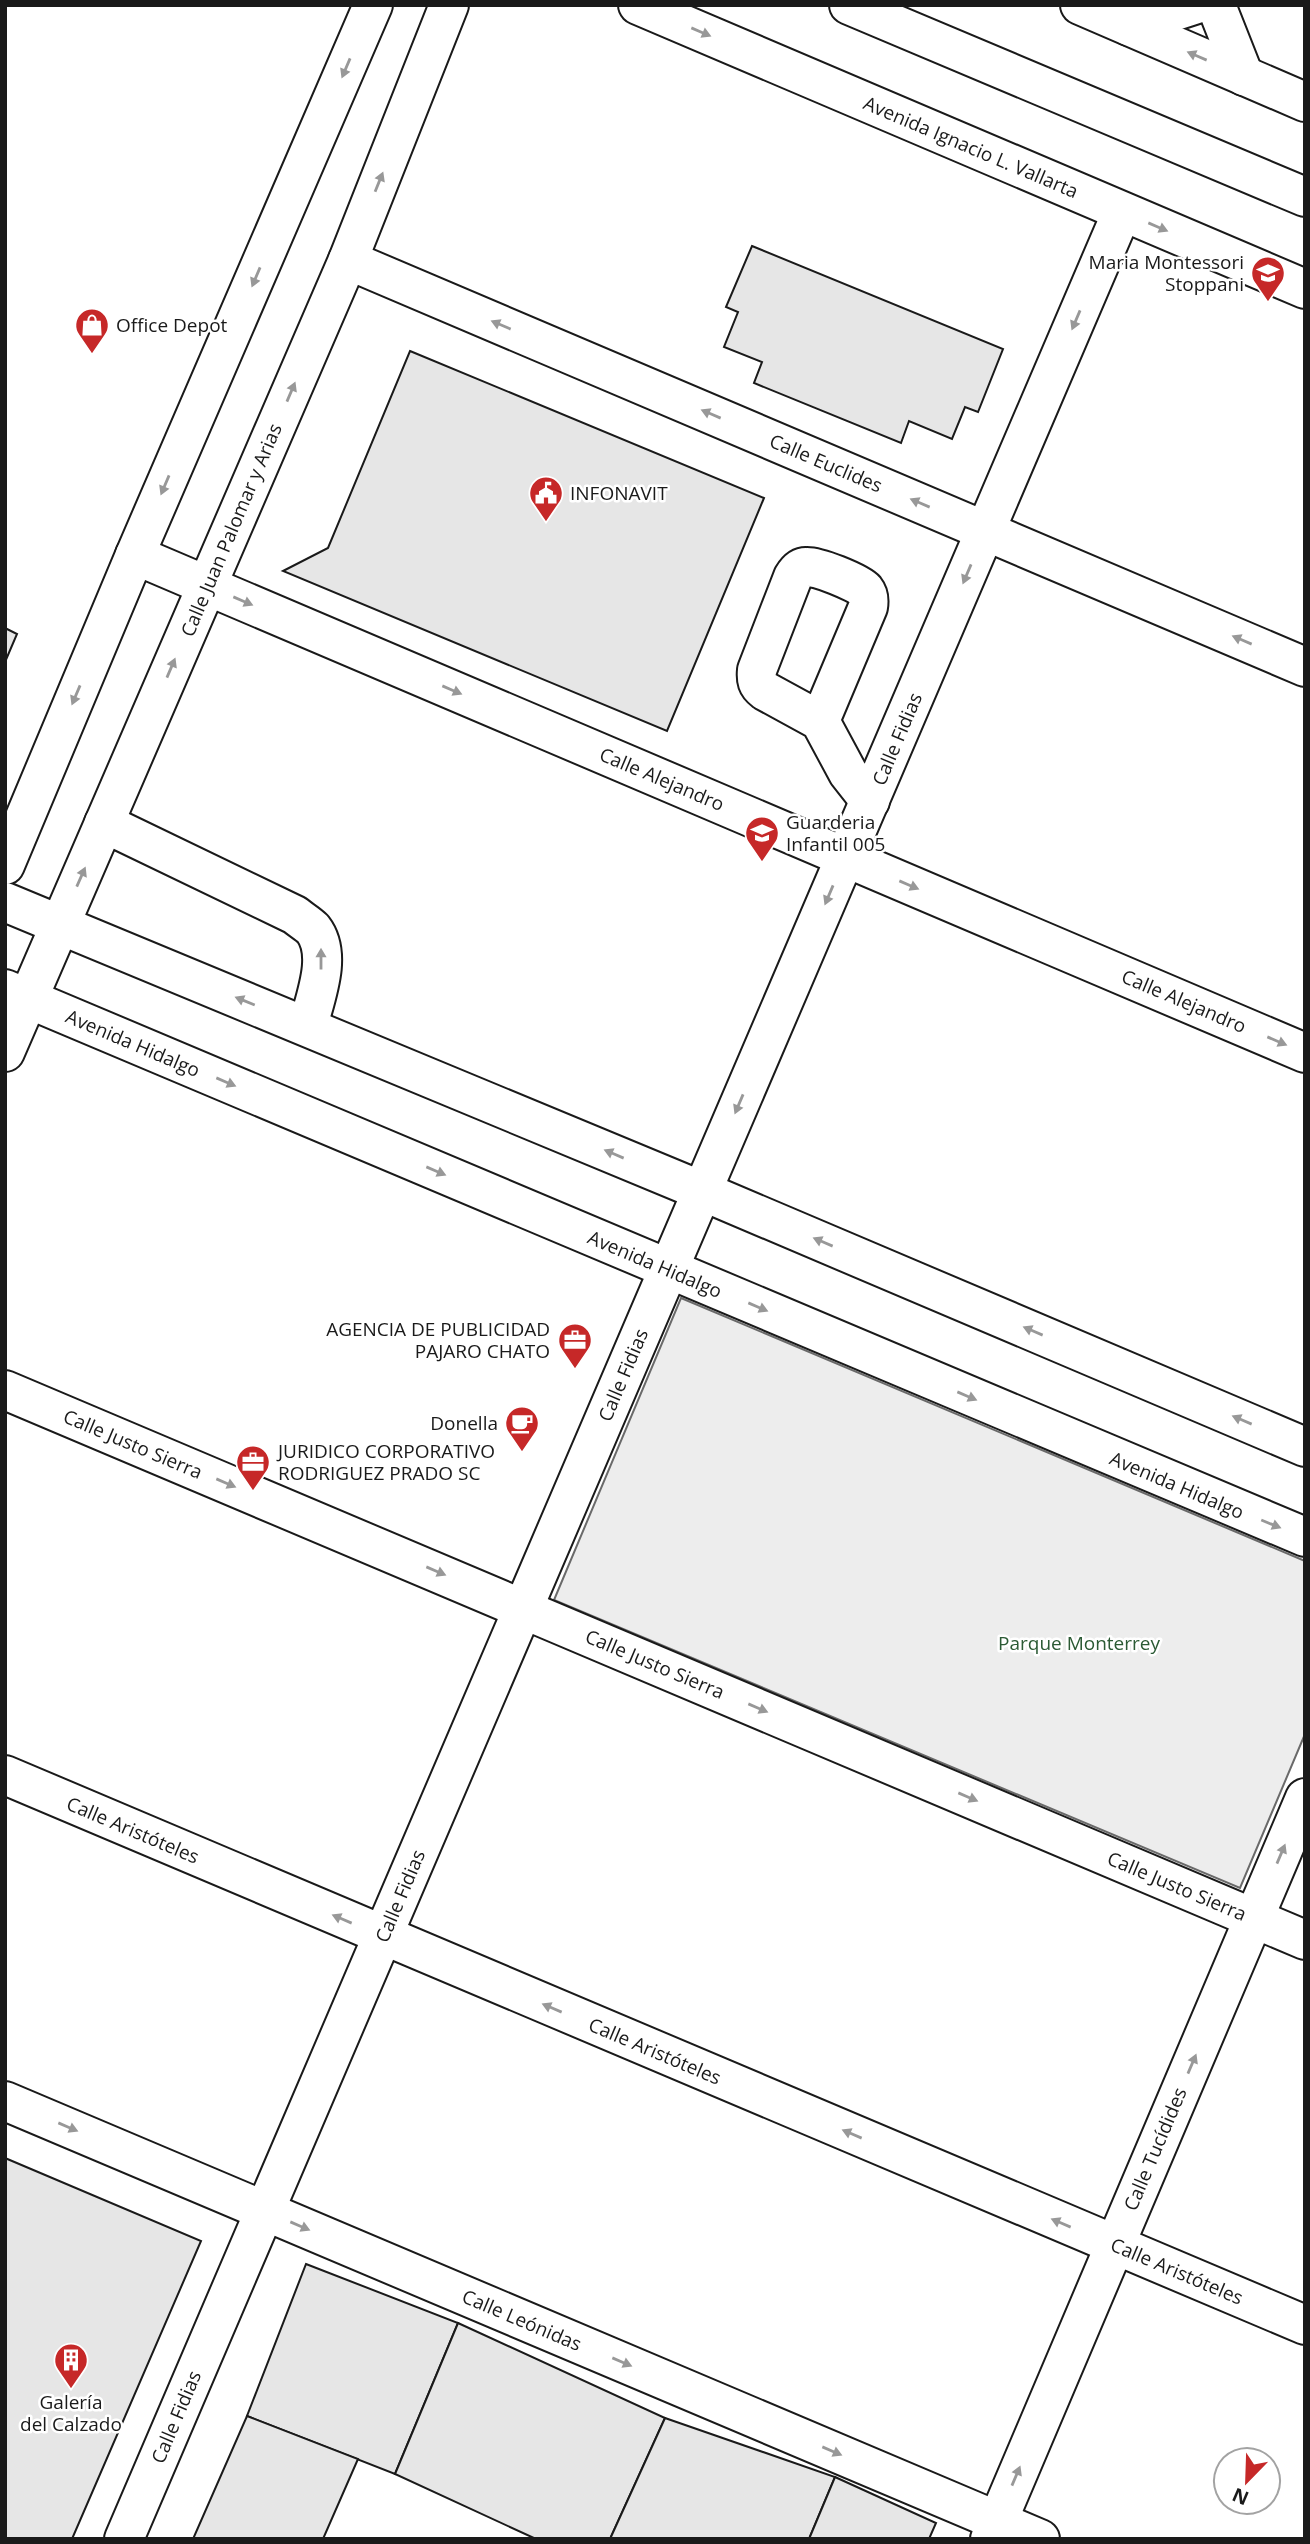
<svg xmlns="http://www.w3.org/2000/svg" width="1310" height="2544" font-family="'Open Sans',sans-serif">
<rect width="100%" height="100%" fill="#fff"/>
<path fill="#ededed" stroke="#6a6a6a" stroke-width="2" d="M681,1298l624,263v173l-65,154 -686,-288z"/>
<g fill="#e6e6e6" stroke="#1a1a1a" stroke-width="2">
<path d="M752,246l251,103 -25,63 -13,-5 -13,32 -43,-18 -8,22 -147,-60 8,-21 -38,-15 14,-35 -12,-5z"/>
<path d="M410,351l354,147 -97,233 -384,-160 45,-23z"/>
<path d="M5,628l12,6 -12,28z"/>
<path d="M5,2158l196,83 -129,298h-67z"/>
<path d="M306,2264l152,59 -63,151 -148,-58z"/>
<path d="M458,2323l207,95 -55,121h-74l-141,-65z"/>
<path d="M247,2416l111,43 -35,80h-130z"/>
<path d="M665,2418l170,59 -26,62h-199z"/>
<path d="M835,2477l101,46 -7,16h-120z"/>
</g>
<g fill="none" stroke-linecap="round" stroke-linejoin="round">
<g stroke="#1a1a1a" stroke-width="42">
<g id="minor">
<path d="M638,5l667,284"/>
<path d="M1080,5l225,97"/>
<path d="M1216,5l28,71"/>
<path d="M1129,26l65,-21"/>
<path d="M348,260l957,407"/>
<path d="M135,555l1170,498"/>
<path d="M820,721l48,-114c1,-6 1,-12 -3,-17 -6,-7 -50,-25 -59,-23 -6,0 -10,5 -13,10l-36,93c-1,10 0,15 8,21l55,30 28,52 22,28"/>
<path d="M104,823l191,92c6,5 13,9 18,14 20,26 2,69 -5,97"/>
<path d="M5,865l130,-310 238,-550"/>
<path d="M5,902l697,289 603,256"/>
<path d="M5,989l1300,548"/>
<path d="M5,1052l343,-792 101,-255"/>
<path d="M5,1390l1300,550"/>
<path d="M5,1775l1300,550"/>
<path d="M5,2101l1035,438"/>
<path d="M124,2539l998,-2327"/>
<path d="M990,2539l315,-741"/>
</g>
</g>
<g stroke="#1a1a1a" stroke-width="42">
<path id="major" d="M849,5l456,192"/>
</g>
<use href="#minor" stroke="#fff" stroke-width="38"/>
<use href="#major" stroke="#fff" stroke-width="38"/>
</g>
<defs><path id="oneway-solid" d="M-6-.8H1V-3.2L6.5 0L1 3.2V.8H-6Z" transform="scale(1.75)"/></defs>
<g fill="#989898">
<use href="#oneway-solid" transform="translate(701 32) rotate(23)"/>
<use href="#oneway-solid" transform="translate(1197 56) rotate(-157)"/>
<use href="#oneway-solid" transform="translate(346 68) rotate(113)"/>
<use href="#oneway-solid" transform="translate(379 182) rotate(-68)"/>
<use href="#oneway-solid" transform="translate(1158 227) rotate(23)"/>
<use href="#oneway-solid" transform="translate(256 277) rotate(113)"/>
<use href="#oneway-solid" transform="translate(1076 320) rotate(113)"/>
<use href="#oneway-solid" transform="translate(501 325) rotate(-157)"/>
<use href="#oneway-solid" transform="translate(291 392) rotate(-67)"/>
<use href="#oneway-solid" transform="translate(711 414) rotate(-157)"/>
<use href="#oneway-solid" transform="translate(165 485) rotate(113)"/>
<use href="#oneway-solid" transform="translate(920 503) rotate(-157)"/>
<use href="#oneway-solid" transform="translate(967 574) rotate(113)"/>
<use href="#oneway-solid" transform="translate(243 601) rotate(23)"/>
<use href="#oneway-solid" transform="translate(1242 640) rotate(-157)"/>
<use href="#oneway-solid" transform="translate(171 668) rotate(-67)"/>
<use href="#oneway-solid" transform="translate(452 690) rotate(23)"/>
<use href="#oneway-solid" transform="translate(76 695) rotate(113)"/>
<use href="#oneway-solid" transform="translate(81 877) rotate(-66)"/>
<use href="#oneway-solid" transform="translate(909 885) rotate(23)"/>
<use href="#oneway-solid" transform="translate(829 895) rotate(113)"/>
<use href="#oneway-solid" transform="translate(321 959) rotate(-90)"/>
<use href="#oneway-solid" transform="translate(245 1001) rotate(-158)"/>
<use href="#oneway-solid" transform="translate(1277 1041) rotate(23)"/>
<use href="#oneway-solid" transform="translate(226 1082) rotate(23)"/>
<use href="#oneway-solid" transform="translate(739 1104) rotate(113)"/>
<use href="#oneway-solid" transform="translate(614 1154) rotate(-157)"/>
<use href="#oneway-solid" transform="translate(436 1171) rotate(23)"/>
<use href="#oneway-solid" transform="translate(823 1242) rotate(-157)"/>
<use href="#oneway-solid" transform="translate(758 1307) rotate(23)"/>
<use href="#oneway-solid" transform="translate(1033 1331) rotate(-157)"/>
<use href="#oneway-solid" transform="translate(967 1396) rotate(23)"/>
<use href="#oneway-solid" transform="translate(1242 1420) rotate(-157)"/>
<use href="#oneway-solid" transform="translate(226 1483) rotate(23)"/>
<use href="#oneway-solid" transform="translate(1271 1524) rotate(22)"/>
<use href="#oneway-solid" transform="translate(436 1571) rotate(23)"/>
<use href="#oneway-solid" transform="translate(758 1708) rotate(23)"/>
<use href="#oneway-solid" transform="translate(968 1797) rotate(23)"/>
<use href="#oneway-solid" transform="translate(1281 1854) rotate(-67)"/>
<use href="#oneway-solid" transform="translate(342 1919) rotate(-157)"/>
<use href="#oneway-solid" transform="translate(552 2008) rotate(-157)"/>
<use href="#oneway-solid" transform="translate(1192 2064) rotate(-67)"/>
<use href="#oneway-solid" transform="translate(68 2127) rotate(23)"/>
<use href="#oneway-solid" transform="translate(852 2134) rotate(-157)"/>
<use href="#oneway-solid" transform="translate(1061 2223) rotate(-157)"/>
<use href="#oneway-solid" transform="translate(300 2226) rotate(23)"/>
<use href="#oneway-solid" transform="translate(622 2362) rotate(23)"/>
<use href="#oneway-solid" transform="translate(832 2451) rotate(23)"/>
<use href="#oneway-solid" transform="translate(1016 2476) rotate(-67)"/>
</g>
<defs>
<g id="school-pin" transform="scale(1.75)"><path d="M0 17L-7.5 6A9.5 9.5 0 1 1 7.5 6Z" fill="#c62828" stroke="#fff"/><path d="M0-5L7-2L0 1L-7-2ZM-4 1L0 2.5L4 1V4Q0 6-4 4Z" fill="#fff"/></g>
<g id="shop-pin" transform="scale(1.75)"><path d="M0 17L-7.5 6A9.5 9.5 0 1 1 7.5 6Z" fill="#c62828" stroke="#fff"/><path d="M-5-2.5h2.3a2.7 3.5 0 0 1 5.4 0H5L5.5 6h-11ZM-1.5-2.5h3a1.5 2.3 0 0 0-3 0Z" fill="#fff"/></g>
<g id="civic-pin" transform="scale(1.75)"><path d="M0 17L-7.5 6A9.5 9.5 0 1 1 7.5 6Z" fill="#c62828" stroke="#fff"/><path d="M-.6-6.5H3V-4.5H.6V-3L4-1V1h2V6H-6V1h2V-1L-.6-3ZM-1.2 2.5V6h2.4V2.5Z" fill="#fff"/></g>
<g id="office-pin" transform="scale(1.75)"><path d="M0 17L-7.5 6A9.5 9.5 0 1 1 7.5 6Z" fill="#c62828" stroke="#fff"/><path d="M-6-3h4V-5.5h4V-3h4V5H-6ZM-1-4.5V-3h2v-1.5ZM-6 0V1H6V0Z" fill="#fff"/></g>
<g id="cafe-pin" transform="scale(1.75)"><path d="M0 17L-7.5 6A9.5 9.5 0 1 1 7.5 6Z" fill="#c62828" stroke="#fff"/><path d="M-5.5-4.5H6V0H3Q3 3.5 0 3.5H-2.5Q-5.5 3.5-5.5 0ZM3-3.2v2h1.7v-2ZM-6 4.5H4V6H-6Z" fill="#fff"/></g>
<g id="building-pin" transform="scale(1.75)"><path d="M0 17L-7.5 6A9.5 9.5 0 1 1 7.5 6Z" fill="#c62828" stroke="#fff"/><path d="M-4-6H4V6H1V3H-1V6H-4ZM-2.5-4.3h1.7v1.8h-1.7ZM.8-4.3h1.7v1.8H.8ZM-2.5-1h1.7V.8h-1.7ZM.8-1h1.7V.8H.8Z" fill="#fff"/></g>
</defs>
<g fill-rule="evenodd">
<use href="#school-pin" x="1268" y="273"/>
<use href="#shop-pin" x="92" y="325"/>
<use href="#civic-pin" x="546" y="493"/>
<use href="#school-pin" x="762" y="833"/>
<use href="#office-pin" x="575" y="1340"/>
<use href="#cafe-pin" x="522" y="1423"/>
<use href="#office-pin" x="253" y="1462"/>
<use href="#building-pin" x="71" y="2360"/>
</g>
<g text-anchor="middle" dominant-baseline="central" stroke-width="5" stroke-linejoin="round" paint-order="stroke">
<g font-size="19" fill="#1a1a1a" stroke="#fff">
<text transform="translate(971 147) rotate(23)">Avenida Ignacio L. Vallarta</text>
<text transform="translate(826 463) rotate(23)">Calle Euclides</text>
<text transform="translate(231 530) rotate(-67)">Calle Juan Palomar y Arias</text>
<text transform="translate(897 739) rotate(-67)">Calle Fidias</text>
<text transform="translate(662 779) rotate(23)">Calle Alejandro</text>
<text transform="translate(1184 1001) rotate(23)">Calle Alejandro</text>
<text transform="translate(133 1043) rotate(23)">Avenida Hidalgo</text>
<text transform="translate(655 1264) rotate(23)">Avenida Hidalgo</text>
<text transform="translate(623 1375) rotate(-67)">Calle Fidias</text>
<text transform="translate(133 1444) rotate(23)">Calle Justo Sierra</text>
<text transform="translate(1177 1485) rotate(23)">Avenida Hidalgo</text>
<text transform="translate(655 1664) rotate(23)">Calle Justo Sierra</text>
<text transform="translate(133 1830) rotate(23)">Calle Aristóteles</text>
<text transform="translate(1177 1886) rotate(23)">Calle Justo Sierra</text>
<text transform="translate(400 1896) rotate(-67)">Calle Fidias</text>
<text transform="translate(655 2051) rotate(23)">Calle Aristóteles</text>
<text transform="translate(1155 2149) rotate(-67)">Calle Tucídides</text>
<text transform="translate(1177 2271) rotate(23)">Calle Aristóteles</text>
<text transform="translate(522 2320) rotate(23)">Calle Leónidas</text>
<text transform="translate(176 2417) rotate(-67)">Calle Fidias</text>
</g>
<g font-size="19" fill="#1a1a1a" stroke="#fff" text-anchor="start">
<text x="1244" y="262" text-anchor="end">Maria Montessori<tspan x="1244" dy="22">Stoppani</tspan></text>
<text x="116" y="325">Office Depot</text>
<text x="570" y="493">INFONAVIT</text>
<text x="786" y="822">Guarderia<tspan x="786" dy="22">Infantil 005</tspan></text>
<text x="550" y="1329" text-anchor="end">AGENCIA DE PUBLICIDAD<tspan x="550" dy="22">PAJARO CHATO</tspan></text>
<text x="498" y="1423" text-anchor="end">Donella</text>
<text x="278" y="1451">JURIDICO CORPORATIVO<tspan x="278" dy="22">RODRIGUEZ PRADO SC</tspan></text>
<text x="71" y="2402" text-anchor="middle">Galería<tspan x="71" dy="22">del Calzado</tspan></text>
</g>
<g font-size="19" fill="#2b5a34" stroke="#fff">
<text x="1079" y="1643">Parque Monterrey</text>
</g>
</g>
<rect width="1310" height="2544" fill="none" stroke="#1a1a1a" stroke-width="14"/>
<g transform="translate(1247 2481) rotate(203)"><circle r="33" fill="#ffffff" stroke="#a3a3a3" stroke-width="2"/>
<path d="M0-5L12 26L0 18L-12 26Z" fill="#c62828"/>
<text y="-10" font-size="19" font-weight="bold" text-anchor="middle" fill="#1a1a1a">N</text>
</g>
</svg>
